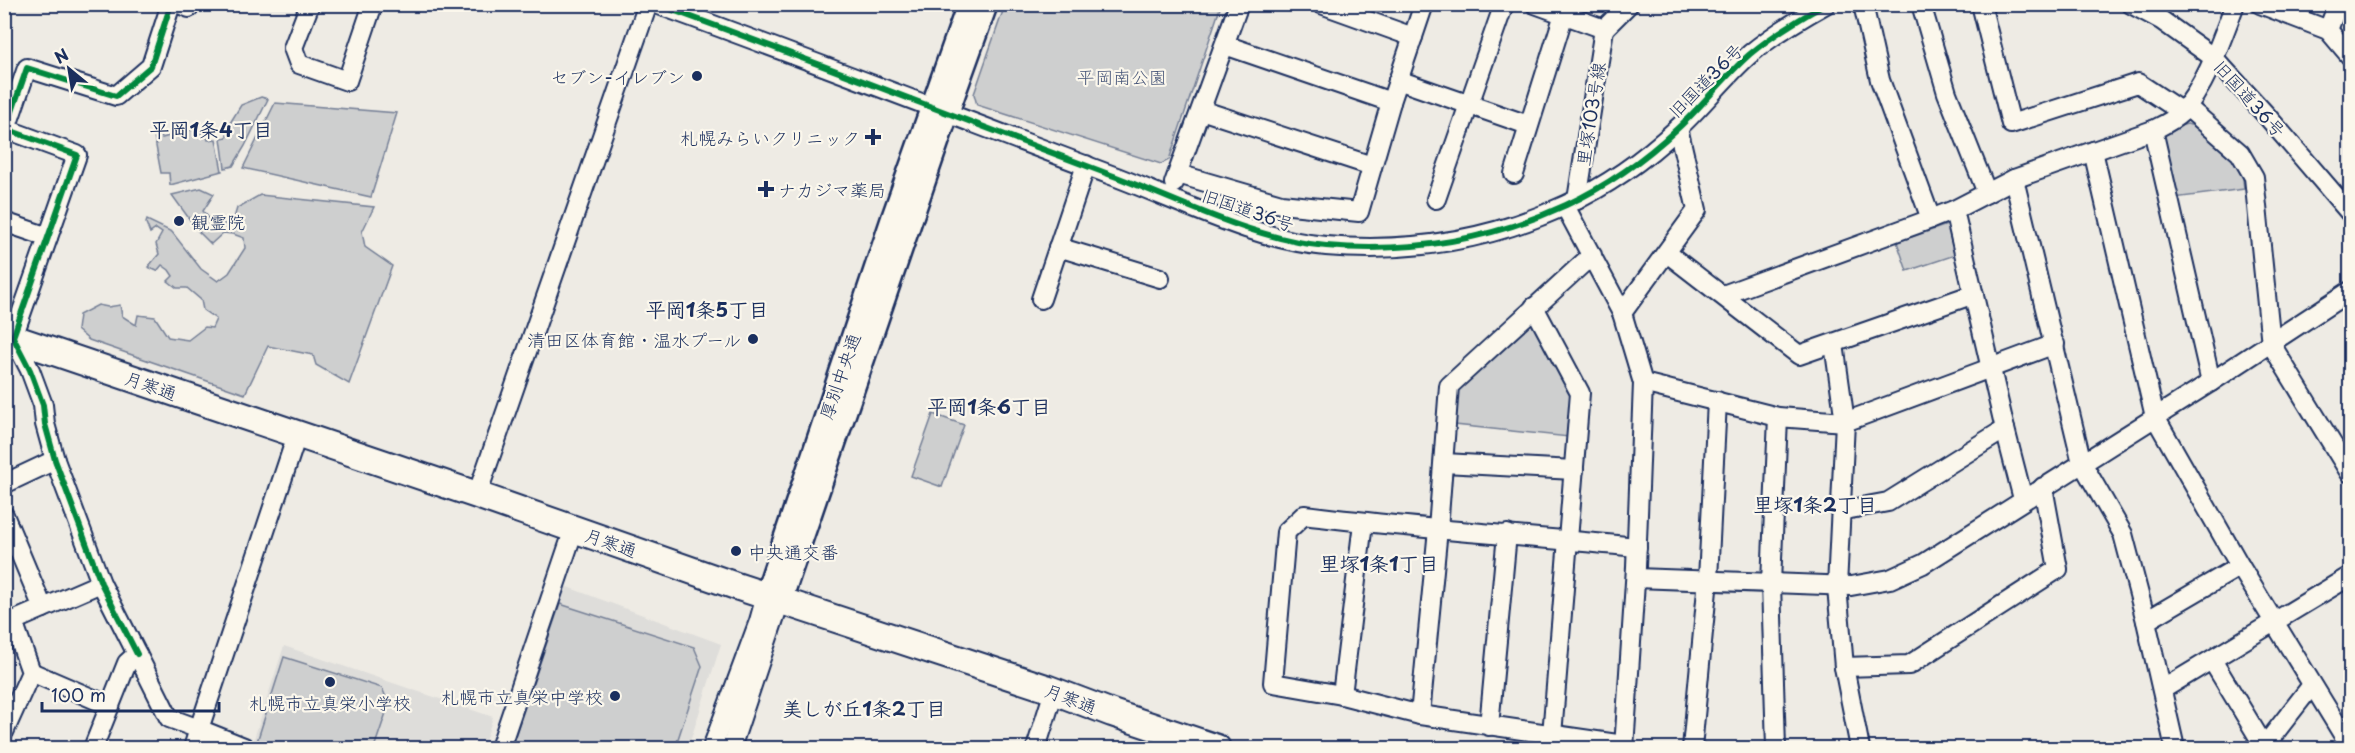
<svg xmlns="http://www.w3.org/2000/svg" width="2355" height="753" font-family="'Playpen Sans','Klee One',sans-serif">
<rect width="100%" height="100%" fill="#eeebe4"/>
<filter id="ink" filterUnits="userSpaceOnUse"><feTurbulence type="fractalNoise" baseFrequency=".0167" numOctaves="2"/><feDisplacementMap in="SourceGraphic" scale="12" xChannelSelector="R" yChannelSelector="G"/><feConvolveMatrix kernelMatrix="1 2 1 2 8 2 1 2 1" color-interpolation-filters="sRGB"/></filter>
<g filter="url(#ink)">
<g fill="#deddda">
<path d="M562,585l159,59 -33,104h-180z"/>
<path d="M284,646l209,71 -10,31h-232z"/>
</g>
<g fill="#cecfcf" stroke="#747f96" stroke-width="1.5">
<path d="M1005,5h216l-52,155 -8,4 -184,-59 -3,-11z"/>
<path d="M261,97l7,2 -23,47 -12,20 -8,2 -4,-30 6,-1v-9l14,-23z"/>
<path d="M275,103l122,10 -26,84 -128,-29z"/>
<path d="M2187,124l7,2 43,36 5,8 2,19 -70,9 -13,-67z"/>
<path d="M198,128l1,5 7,-1 2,8 8,-1 6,32 -52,14 -1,-12h-8l-8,-43 7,-1 2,9z"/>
<path d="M201,188l13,6 -11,17 9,11 20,3 5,-17 23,-13 114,12 -12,25 3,15 27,19 -43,118 -33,-19 -3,-10 -45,-9 -23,48 -156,-54 -12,-10 2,-15 19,-10 10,2 12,-2 2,11 14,9 2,-10 17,2 13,20 20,3 17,-13 7,1 4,-9 -13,-9 -2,-10 -14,-12h-10l-9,-7 5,-5 -4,-6 -7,-5 -5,6 -9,-4 11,-13 -3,-10 6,-11 -6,-4 -6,4 -4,-10 1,-3 25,12 29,37 17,12 11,-8 16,-25 -1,-10 -11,-4 -10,-1 -12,11 -13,-13 -26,-36z"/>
<path d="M1947,225l6,5 5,24 -51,17 -10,-29z"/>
<path d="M1532,319l40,79 -3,39 -114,-12 4,-42z"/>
<path d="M933,414l31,11 -22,62 -31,-11z"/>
<path d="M560,604l134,43 8,19 -27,82h-164z"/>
<path d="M284,657l98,31 7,16 -15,44h-119z"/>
</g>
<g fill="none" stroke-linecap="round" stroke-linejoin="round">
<g stroke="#1b2f5e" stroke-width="22">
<g id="minor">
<path d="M179,4l10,4 1,-4"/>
<path d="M310,4l-17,44 6,16 48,17 26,-77"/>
<path d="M656,4c152,55 303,114 455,171 68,25 143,65 215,71 83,7 165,-6 240,-41 41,-19 79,-46 112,-77 25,-23 46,-51 72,-74 24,-20 49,-35 76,-50"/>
<path d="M1321,4l92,33"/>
<path d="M1535,4l69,25"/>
<path d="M1863,4l17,76 51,139"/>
<path d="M1921,4l26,89 40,100"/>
<path d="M1981,4l30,120 127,-41 44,29"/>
<path d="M2131,4l30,16 53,38 52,57 84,98"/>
<path d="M2260,4l68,26 22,26"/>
<path d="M1604,29l25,-25"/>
<path d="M2328,30l10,-26"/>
<path d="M1225,45l166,57"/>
<path d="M1398,80l130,45"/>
<path d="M2186,106l54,47 14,24 17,167 79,129"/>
<path d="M1201,110l171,56"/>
<path d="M2153,130l58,252"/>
<path d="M2093,151l62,266 85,149 110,180"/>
<path d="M1178,174l103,30 78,8 32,-110 33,-98"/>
<path d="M1514,174l50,-160"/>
<path d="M2014,179l68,284 41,71 23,87 29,127"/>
<path d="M1174,183l65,-179"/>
<path d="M1436,199l68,-195"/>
<path d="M1577,200l27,-171"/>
<path d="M1565,206l57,107 21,70 -7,184 -12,181"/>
<path d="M1954,210l51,219 18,70"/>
<path d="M4,222l44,15"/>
<path d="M1058,247l102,31"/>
<path d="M1667,253l132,102 175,-61"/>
<path d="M1723,295l208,-76 23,-9 60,-31 139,-49c10,-5 20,-9 28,-17 25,-26 41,-75 54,-109"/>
<path d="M1041,299l45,-134"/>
<path d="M1534,307l46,86 -28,342"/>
<path d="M1622,313l75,-103 -19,-82"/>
<path d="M1834,344l11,78 -8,165 7,80 16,81"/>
<path d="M1643,383l135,34 67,5 210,-78"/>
<path d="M1444,463l130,7"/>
<path d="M4,484l51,-24"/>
<path d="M477,495l171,-491"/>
<path d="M1840,511l48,-9 117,-73"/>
<path d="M4,515l39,93"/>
<path d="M1636,578l215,8 39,-7 33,-15 288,-182 139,-91"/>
<path d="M2146,621l94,-55"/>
<path d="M4,625l97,-42"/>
<path d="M137,654l-36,-71 -46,-123 -10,-36 -2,-19 -13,-35 -17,-33 64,-182 -71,-26 21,-61 89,28 35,-30 20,-62"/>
<path d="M2212,660l52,86"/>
<path d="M1844,667l65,-2 149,-96 -15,-82"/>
<path d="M31,672l79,34"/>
<path d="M2163,689l187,-113"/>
<path d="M1342,695l21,-172"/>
<path d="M1420,715l18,-186 11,-143 143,-131"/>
<path d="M1489,726l18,-192"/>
<path d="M4,732l27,-60 -18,-51"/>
<path d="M1624,745l-204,-30 -78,-20 -69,-12 13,-151 18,-17c111,14 222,21 333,32"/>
<path d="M93,748l34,-85 10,-9 32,64 30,11 -6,19"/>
<path d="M243,748l1,-1 -45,-18 98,-294"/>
<path d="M500,748l74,-219"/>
<path d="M712,748l47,-127 7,-25"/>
<path d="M731,748l49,-147"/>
<path d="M1036,748l18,-57"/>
<path d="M1692,748l16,-169 9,-178"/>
<path d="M1776,748l-5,-165 7,-166"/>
<path d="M2263,748l49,-63"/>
</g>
</g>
<g stroke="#1b2f5e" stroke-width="27">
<g id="major">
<path d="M766,596l128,-381 75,-211"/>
<path d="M780,601l174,-508 32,-89"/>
</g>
</g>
<g stroke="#1b2f5e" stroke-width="30">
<path id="highway" d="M4,335l473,160 259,91 310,102 66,25 105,35"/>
</g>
<use href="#minor" stroke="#fbf7ec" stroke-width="18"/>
<use href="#major" stroke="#fbf7ec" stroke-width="22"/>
<use href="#highway" stroke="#fbf7ec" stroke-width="26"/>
<g stroke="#fbf7ec" stroke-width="10">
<g id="cycleway">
<path d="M656,4c152,55 303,114 455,171 68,25 143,65 215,71 83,7 165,-6 240,-41 41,-19 79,-46 112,-77 25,-23 46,-51 72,-74 24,-20 49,-35 76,-50"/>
<path d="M137,654l-36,-71 -46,-123 -10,-36 -2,-19 -13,-35 -17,-33 64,-182 -71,-26 21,-61 89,28 35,-30 20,-62"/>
</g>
</g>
<use href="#cycleway" stroke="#00873e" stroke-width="6"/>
</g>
</g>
<g fill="#1b2f5e" stroke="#fbf7ec" stroke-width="2">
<circle cx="697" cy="76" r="6"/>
<path d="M870 128h6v6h6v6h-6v6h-6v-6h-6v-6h6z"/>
<path d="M763 180h6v6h6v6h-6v6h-6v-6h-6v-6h6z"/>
<circle cx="179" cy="221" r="6"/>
<circle cx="753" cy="339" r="6"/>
<circle cx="736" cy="551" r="6"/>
<circle cx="330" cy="682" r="6"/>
<circle cx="615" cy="696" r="6"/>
</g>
<g text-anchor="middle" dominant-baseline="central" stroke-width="4.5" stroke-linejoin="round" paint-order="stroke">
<g font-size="18" fill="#1b2f5e" stroke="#fbf7ec" text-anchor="end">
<text x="685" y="76">セブン-イレブン</text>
<text x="860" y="137">札幌みらいクリニック</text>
<text x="778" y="189" text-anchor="start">ナカジマ薬局</text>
<text x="191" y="221" text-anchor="start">観霊院</text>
<text x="741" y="339">清田区体育館・温水プール</text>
<text x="748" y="551" text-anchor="start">中央通交番</text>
<text x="603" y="696">札幌市立真栄中学校</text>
<text x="330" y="702" text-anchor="middle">札幌市立真栄小学校</text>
</g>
<g font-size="18" fill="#48577a" stroke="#fbf7ec">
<text x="1122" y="76">平岡南公園</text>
</g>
<g font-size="18" fill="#1b2f5e" stroke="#fbf7ec">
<text transform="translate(1705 80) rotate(-45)">旧国道36号</text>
<text transform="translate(2250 98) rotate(48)">旧国道36号</text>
<text transform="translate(1590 114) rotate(-81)">里塚103号線</text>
<text transform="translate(1248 209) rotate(19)">旧国道36号</text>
<text transform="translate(839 376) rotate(-71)">厚別中央通</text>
<text transform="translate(151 385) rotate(19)">月寒通</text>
<text transform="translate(611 542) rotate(19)">月寒通</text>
<text transform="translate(1071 698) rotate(21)">月寒通</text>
</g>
<g font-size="20" font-weight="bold" fill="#1b2f5e" stroke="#fbf7ec">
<text x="211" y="129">平岡1条4丁目</text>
<text x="707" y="309">平岡1条5丁目</text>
<text x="989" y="406">平岡1条6丁目</text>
<text x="1815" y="504">里塚1条2丁目</text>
<text x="1379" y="563">里塚1条1丁目</text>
<text x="864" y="708">美しが丘1条2丁目</text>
</g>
</g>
<rect width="2355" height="753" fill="none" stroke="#fbf7ec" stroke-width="24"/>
<rect x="12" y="12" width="2331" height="729" fill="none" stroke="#1b2f5e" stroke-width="2" filter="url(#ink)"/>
<g transform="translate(69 69) rotate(330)" stroke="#fbf7ec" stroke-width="4.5" paint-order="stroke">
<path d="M0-4.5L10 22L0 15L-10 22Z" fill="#1b2f5e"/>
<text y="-9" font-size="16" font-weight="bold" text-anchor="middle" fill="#1b2f5e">N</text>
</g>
<path d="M42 702v9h177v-9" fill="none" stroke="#1b2f5e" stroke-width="3"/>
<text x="51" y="702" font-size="18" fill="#1b2f5e" stroke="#fbf7ec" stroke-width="4.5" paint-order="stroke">100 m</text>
</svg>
